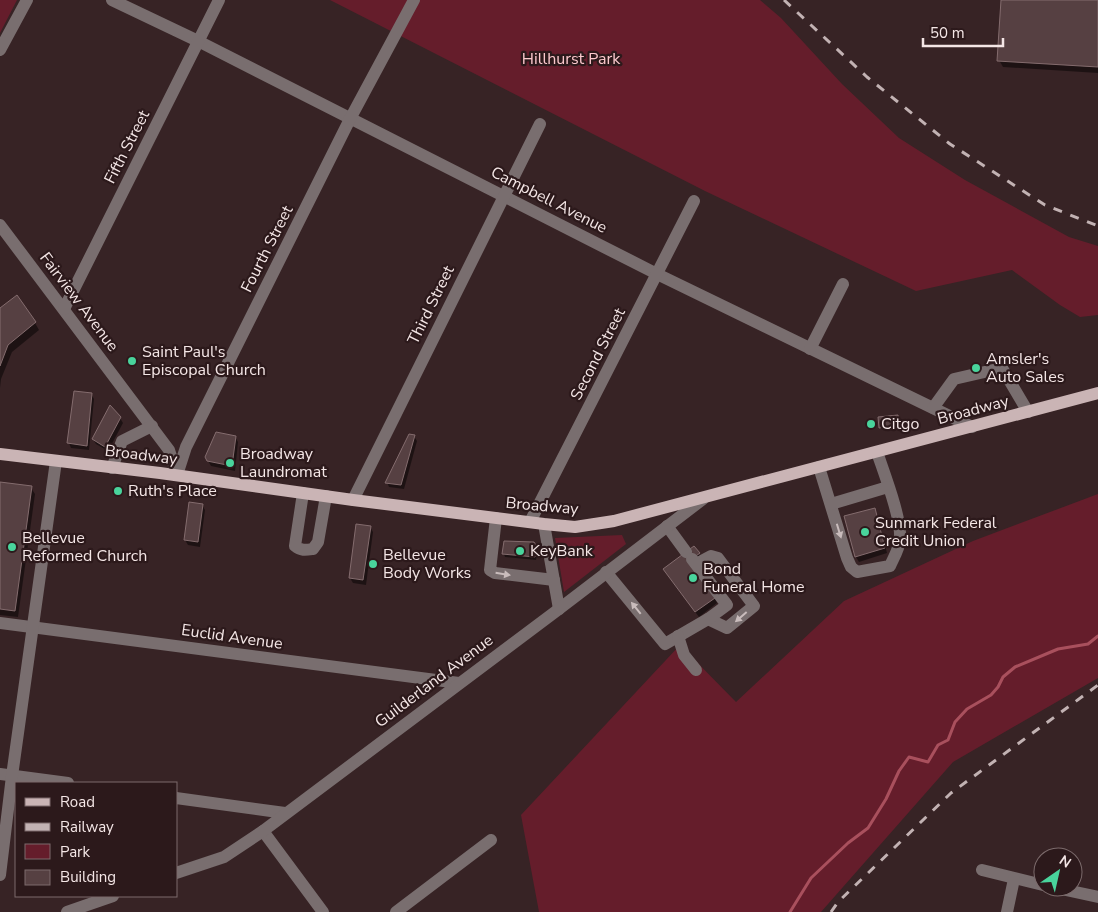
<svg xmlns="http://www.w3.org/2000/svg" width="1098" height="912" font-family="'Nunito Sans',sans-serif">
<rect width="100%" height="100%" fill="#372325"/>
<g fill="#651d2b">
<path d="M0,0h17l-17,33z"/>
<path d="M330,0h430l21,18 61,66 57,54 66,42 104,57 29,9v69l-18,2 -20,-12 -48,-35 -96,21 -211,-100z"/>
<path d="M1098,494v184l-145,84 -132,150h-282l-18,-97 159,-170 56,57 108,-101 129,-60z"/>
<path d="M622,535l4,9 -62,48 -9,-54z"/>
</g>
<g fill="#0007">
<path d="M1002,0h96v73l-95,-6 -4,-7z"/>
<path d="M0,310l35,13 4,7 -27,22 -11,27 -1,9z"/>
<path d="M91,394l3,5 -5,51 -18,-2 -2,-5z"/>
<path d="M898,417l1,10 -18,2 -1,-1z"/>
<path d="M120,418l3,5 -15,28 -12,-7 -3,-5z"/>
<path d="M414,436l3,5 -13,48 -15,-2 -2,-5z"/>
<path d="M235,437l3,5 -3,29 -24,-5 -5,-9z"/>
<path d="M0,483l31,5 4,6 -17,123 -18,-2z"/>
<path d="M202,505l3,5 -5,37 -12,-2 -3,-5z"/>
<path d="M874,509l3,5 10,39 -28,9 -3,-5z"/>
<path d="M370,527l3,5 -7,53 -13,-2 -3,-5z"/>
<path d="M505,542l31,5 2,4 -2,9 -31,-3 -1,-3z"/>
<path d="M694,547l8,12 15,44 -18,14 -32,-43z"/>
</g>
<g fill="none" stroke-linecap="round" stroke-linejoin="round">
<path stroke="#a9505d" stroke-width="3" d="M790,912l21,-34 37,-35 20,-15 18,-29 13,-28 10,-14 19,5 10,-17 10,-5 7,-18 12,-13 24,-14 7,-8 5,-10 12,-10 43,-18 30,-5 10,-8"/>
</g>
<g fill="#564042" stroke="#846c6e">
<path d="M1001,0h97v67l-101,-6z"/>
<path d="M17,295l19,27 -28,23 -8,21v-58z"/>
<path d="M74,391l18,2 -5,53 -20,-3z"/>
<path d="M110,405l11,12 -16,30 -13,-8z"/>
<path d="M898,415l1,11 -20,2 -1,-11z"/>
<path d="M216,432l20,4 -4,30 -25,-5 -2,-4z"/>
<path d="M409,434l6,1 -14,50 -16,-2z"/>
<path d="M0,482l32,4 -17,125 -15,-2z"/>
<path d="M189,502l14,2 -5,38 -14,-2z"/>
<path d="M875,508l10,40 -30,9 -11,-41z"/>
<path d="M356,524l15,2 -8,54 -14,-2z"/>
<path d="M504,541l30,1 3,5 -2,10 -33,-3z"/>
<path d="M694,546l6,7 -12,9 27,36 -20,14 -32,-43z"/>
</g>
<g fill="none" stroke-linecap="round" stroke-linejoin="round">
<g stroke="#796e6f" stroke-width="12">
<path d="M112,0l86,41 459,233 315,153"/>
<path d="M0,50l27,-50"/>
<path d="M0,225l169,225 8,25"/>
<path d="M64,309l155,-309"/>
<path d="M810,349l33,-65"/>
<path d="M933,408l21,-29 48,-11 26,44"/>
<path d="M819,467l28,91 4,9 6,5 33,-6c4,-9 9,-17 10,-26 2,-21 -16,-67 -23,-88"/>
<path d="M112,468l10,-27 30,-15"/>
<path d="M177,475l9,-28 164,-328 64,-119"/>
<path d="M303,493l-8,53c6,5 11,4 18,3l5,-7 8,-46"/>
<path d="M353,500l187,-376"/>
<path d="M831,504l57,-17"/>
<path d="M496,518l-6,52 5,3 59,7"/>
<path d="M530,522l164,-321"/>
<path d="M544,524l15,85"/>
<path d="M667,526l19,26"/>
<path d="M696,564l15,-8 7,2 36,48 -27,22 -19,-9"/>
<path d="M606,572l59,72 43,-25 19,-14 -35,-46"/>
<path d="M0,623l459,60"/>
<path d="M678,636l6,19 12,15"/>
<path d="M0,774l68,9"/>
<path d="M176,798l109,15"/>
<path d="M263,831l60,81"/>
<path d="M982,870l61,15"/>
<path d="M176,873l48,-16 39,-26 296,-222 144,-110"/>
<path d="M0,875l12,-99 44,-315"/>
<path d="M1052,887l46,10"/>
<path d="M67,912l46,-16"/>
<path d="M396,912l95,-72"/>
<path d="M1007,912l7,-33"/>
</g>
<path stroke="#cab4b5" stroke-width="12" d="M0,454l160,19 193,27 191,24 31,3 39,-6 484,-128"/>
<g stroke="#c2b2b3" stroke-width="3" stroke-dasharray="9 9" stroke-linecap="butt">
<path d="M784,0l83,77 83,67 95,61 53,21"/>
<path d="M831,912l7,-10 113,-109 147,-108"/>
</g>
</g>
<defs><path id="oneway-solid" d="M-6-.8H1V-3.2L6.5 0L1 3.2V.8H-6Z" transform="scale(1.25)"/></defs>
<g fill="#c9bcbc">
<use href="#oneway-solid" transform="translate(839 531) rotate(73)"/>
<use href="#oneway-solid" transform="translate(503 574) rotate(9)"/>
<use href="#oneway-solid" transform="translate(636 608) rotate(-129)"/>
<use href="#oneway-solid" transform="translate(741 617) rotate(139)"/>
</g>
<g fill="#49d49c" stroke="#2c191b" stroke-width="2">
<circle cx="132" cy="361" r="5"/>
<circle cx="976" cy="368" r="5"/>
<circle cx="871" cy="424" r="5"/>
<circle cx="230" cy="463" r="5"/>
<circle cx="118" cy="491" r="5"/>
<circle cx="865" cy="532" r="5"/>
<circle cx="12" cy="547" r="5"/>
<circle cx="520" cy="551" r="5"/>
<circle cx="373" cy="564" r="5"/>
<circle cx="693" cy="578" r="5"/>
</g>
<g text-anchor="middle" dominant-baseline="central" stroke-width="4.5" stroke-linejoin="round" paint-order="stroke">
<g font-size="16" fill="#fbc8cc" stroke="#2c191b">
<text x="571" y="59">Hillhurst Park</text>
</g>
<g font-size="16" fill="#f4e6e6" stroke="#2c191b">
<text transform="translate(127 147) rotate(-63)">Fifth Street</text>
<text transform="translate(549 200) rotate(27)">Campbell Avenue</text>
<text transform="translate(267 249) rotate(-63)">Fourth Street</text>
<text transform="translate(79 302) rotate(53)">Fairview Avenue</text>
<text transform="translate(431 305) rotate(-64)">Third Street</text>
<text transform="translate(598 354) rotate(-63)">Second Street</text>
<text transform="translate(973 410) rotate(-15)">Broadway</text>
<text transform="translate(141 455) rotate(7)">Broadway</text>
<text transform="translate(542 506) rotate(5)">Broadway</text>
<text transform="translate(232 637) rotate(8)">Euclid Avenue</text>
<text transform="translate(434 681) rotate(-37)">Guilderland Avenue</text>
</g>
<g font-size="16" fill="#f4e6e6" stroke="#2c191b" text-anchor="start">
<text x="142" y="352">Saint Paul's<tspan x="142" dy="18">Episcopal Church</tspan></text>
<text x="986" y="359">Amsler's<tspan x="986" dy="18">Auto Sales</tspan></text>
<text x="881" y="424">Citgo</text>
<text x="240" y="454">Broadway<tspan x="240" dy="18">Laundromat</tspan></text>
<text x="128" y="491">Ruth's Place</text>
<text x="875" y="523">Sunmark Federal<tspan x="875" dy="18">Credit Union</tspan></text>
<text x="22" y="538">Bellevue<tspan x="22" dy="18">Reformed Church</tspan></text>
<text x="530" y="551">KeyBank</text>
<text x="383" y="555">Bellevue<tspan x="383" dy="18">Body Works</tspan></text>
<text x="703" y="569">Bond<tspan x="703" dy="18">Funeral Home</tspan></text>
</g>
</g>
<rect x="15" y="782" width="162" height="115" fill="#2c191b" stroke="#7c6b6c"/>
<rect x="25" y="798" width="25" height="8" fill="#cab4b5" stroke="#7c6b6c"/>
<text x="60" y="807" font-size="15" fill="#f4e6e6">Road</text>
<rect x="25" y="823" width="25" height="8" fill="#c2b2b3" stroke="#7c6b6c"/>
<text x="60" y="832" font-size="15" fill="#f4e6e6">Railway</text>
<rect x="25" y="844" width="25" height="15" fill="#651d2b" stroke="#7c6b6c"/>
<text x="60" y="857" font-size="15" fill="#f4e6e6">Park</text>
<rect x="25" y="870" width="25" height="15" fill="#564042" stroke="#7c6b6c"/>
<text x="60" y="882" font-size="15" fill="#f4e6e6">Building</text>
<g transform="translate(1058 872) rotate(34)"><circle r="24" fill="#2c191b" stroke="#7c6b6c"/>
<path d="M0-4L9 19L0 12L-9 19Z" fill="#49d49c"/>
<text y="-8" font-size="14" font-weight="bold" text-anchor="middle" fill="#f4e6e6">N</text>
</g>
<path d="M923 38v8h80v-8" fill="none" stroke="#f4e6e6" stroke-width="2.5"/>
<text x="930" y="38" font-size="15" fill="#f4e6e6" stroke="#2c191b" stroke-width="4" paint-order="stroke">50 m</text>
</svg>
